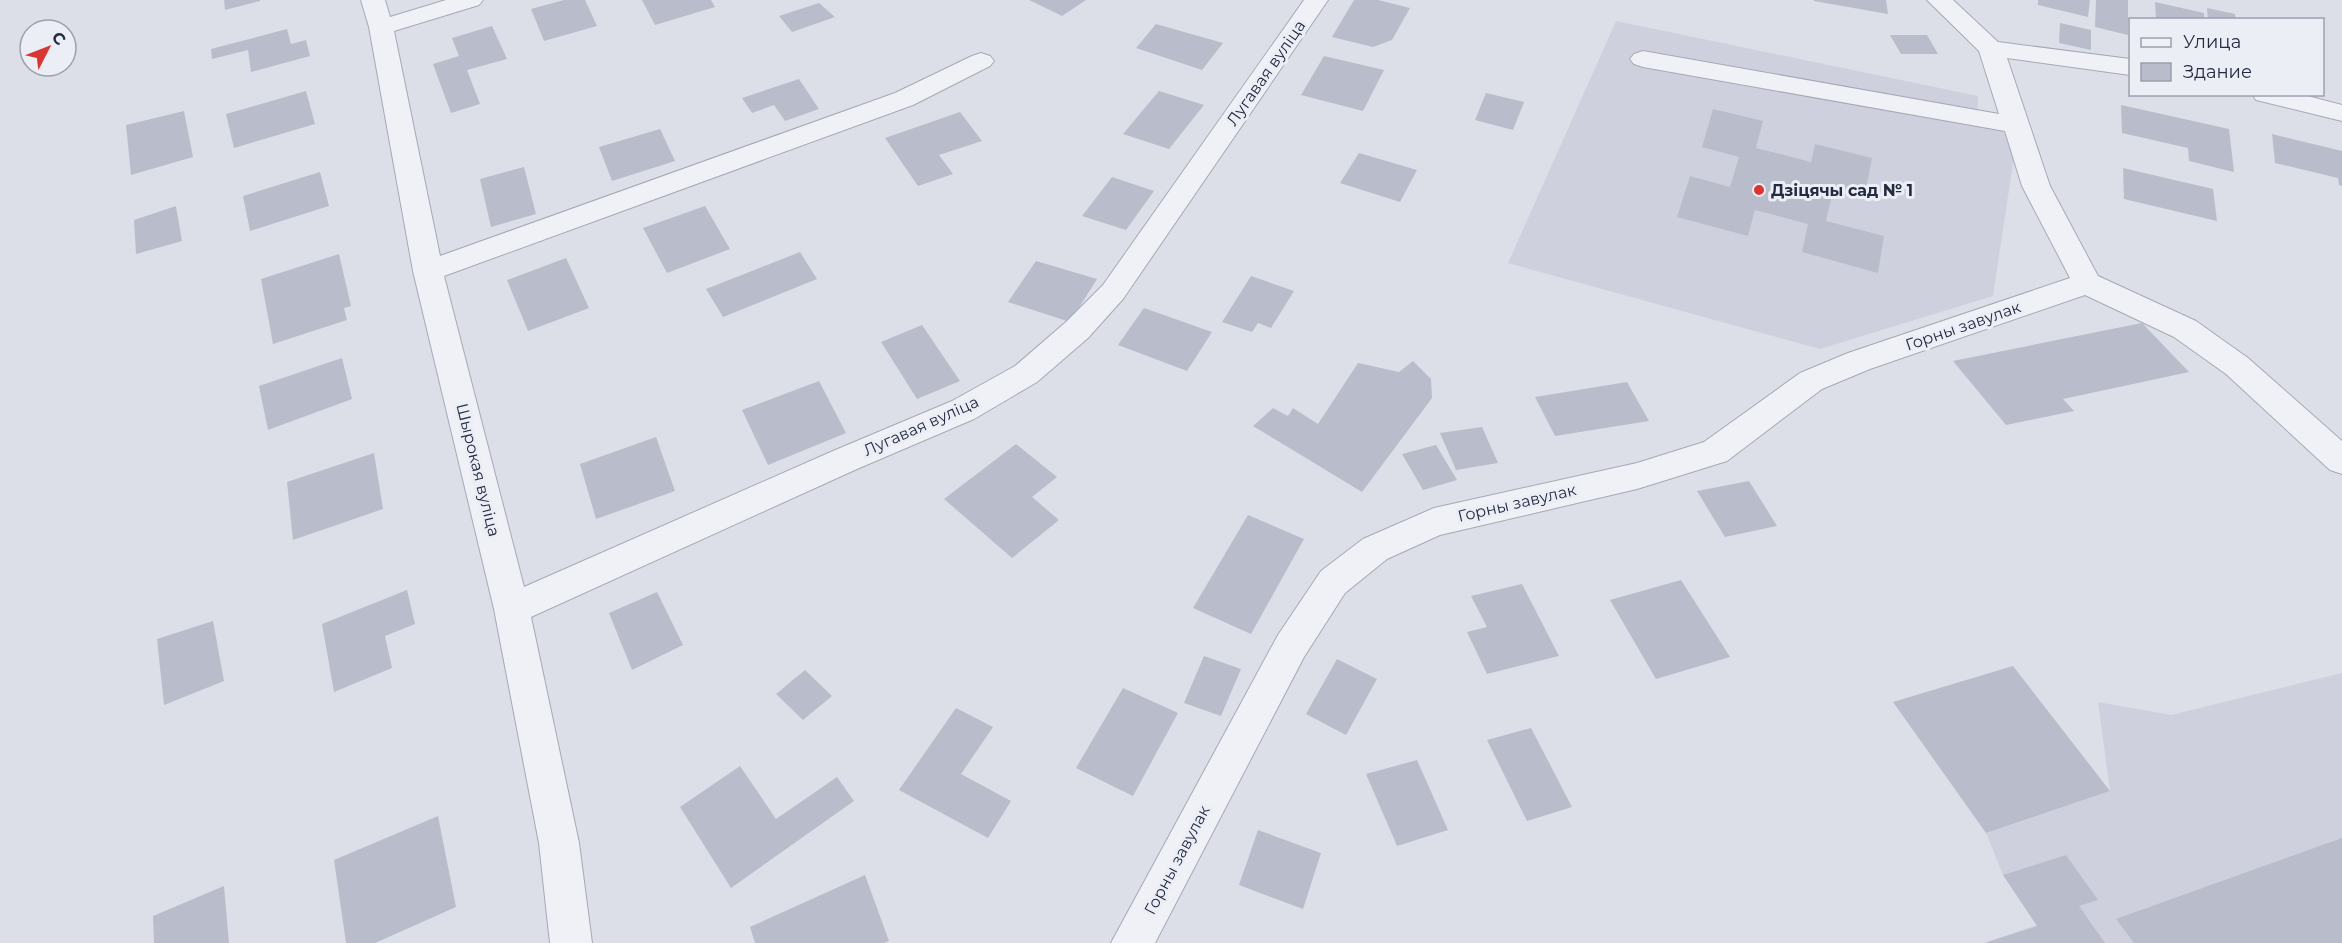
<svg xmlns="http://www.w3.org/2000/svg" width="2342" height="943" font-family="Montserrat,sans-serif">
<rect width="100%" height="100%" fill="#dcdfe8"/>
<g fill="#ced1dd">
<path d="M1616,21l362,75 -1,23 15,4 24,20 -23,153 -173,53 -312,-86z"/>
<path d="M2342,673v270h-359l54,-18 -34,-50 -17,-42 124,-42 -12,-89 73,13z"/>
</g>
<g fill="#b9bdcb">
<path d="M224,0h36v1l-35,9z"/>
<path d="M564,0h21l12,26 -53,15 -13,-32z"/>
<path d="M642,0h69l4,7 -60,18z"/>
<path d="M1029,0h57l-24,16z"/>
<path d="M1354,0h24l32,8 -18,32 -19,7 -41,-10z"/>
<path d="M1814,0h72l2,14 -74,-13z"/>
<path d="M2038,0h52l-2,17 -50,-12z"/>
<path d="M2096,0h32v35l-33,-8z"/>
<path d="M2155,2l49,11v7h-48z"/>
<path d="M819,3l16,14 -43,15 -13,-16z"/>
<path d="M2207,8l28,6 1,6h-28z"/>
<path d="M2060,23l31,7v20l-32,-7z"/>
<path d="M1156,24l67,19 -21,27 -66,-22z"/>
<path d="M492,26l15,33 -40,11 13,34 -29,9 -18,-49 26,-8 -7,-18z"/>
<path d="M287,29l4,15 15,-4 4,16 -59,16 -3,-22 -36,9 -1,-10z"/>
<path d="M1890,35h37l11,19h-37z"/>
<path d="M1324,56l60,14 -21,41 -62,-16z"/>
<path d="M799,79l20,30 -34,12 -11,-16 -22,8 -10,-15z"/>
<path d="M306,91l9,33 -81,24 -8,-34z"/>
<path d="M1159,91l45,14 -35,44 -46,-15z"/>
<path d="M1486,93l38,9 -11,28 -38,-10z"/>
<path d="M2121,105l108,24 5,43 -45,-11 -1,-13 -66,-15z"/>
<path d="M1713,109l50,12 -7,27 55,14 4,-18 57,14 -7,36 -31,-8 -8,35 58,15 -6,37 -76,-21 6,-28 -53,-14 -7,26 -71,-19 13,-41 40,11 9,-30 -37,-10z"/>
<path d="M184,111l9,46 -62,18 -5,-50z"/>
<path d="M960,112l22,29 -43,14 14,19 -35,12 -33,-48z"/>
<path d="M660,129l15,32 -63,20 -13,-34z"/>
<path d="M2272,134l70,17v35l-3,-1 -1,-7 -63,-15z"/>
<path d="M1359,153l58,17 -17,32 -60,-19z"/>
<path d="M524,167l12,47 -45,13 -11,-48z"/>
<path d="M2123,168l90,21 4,32 -93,-22z"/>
<path d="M320,172l9,34 -79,25 -7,-35z"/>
<path d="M1112,177l42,14 -28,39 -44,-14z"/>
<path d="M176,206l6,35 -46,13 -2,-34z"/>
<path d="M705,206l25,43 -63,24 -24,-45z"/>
<path d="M800,252l17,27 -94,38 -17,-28z"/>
<path d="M339,254l12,52 -7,2 3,12 -74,24 -12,-65z"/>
<path d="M566,258l23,50 -61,23 -21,-51z"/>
<path d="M1036,261l61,18 -27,43 -62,-20z"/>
<path d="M1251,276l43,15 -23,37 -13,-5 -6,9 -30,-10z"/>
<path d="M1144,308l68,24 -25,39 -69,-26z"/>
<path d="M2142,323l47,49 -126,27 11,12 -68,14 -53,-64z"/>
<path d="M922,325l38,56 -43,18 -36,-57z"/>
<path d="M342,358l10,41 -84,31 -9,-44z"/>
<path d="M1413,361l18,18 1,19 -70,94 -109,-66 20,-18 15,8 5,-8 25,16 40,-61 41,9z"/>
<path d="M819,381l27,52 -78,32 -26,-55z"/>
<path d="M1627,382l22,39 -94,15 -20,-39z"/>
<path d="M1482,427l16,36 -42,7 -16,-37z"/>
<path d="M656,437l19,54 -79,28 -16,-55z"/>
<path d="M1016,444l41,33 -25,20 27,23 -47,38 -68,-59z"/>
<path d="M1436,445l21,35 -34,10 -21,-36z"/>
<path d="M374,453l9,56 -90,31 -6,-58z"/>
<path d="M1749,481l28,45 -52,11 -28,-46z"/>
<path d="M1248,515l56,24 -53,95 -58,-26z"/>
<path d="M1681,580l49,77 -74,22 -46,-79z"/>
<path d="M1522,584l37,72 -72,18 -20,-42 20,-5 -16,-31z"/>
<path d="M407,590l8,34 -30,12 7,32 -58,24 -12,-68z"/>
<path d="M657,592l26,53 -51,25 -23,-57z"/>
<path d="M213,621l11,60 -60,24 -7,-66z"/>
<path d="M1204,656l37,13 -20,47 -37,-13z"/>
<path d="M1337,659l40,20 -31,56 -40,-21z"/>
<path d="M2013,666l97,125 -124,42 -93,-131z"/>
<path d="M805,670l27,26 -29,24 -27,-26z"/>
<path d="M1123,688l55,25 -45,83 -57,-28z"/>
<path d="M956,708l37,19 -32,47 50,27 -23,37 -89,-48z"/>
<path d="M1531,728l41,79 -45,14 -40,-81z"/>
<path d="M1417,760l31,70 -51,16 -31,-72z"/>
<path d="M740,766l36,53 61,-42 17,24 -123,87 -51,-81z"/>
<path d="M438,816l18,91 -81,36h-29l-12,-83z"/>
<path d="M1258,830l63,23 -18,56 -64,-24z"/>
<path d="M2342,838v105h-208l-18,-24z"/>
<path d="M2066,855l32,45 -19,6 26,37h-120l52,-17 -34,-51z"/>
<path d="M865,875l24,66 -5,2h-129l-5,-16z"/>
<path d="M224,886l5,57h-75l-1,-27z"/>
</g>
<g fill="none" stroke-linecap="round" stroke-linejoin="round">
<g stroke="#a5a9b6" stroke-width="2">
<g id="minor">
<path d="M361,0h24l5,17 56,-17h37l-4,5 -85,26 46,225 455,-163 77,-37 9,-3 9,3 4,5 -4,5 -77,39 -469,171 80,311 309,-136 119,-50 63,-35 51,-44 37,-37 201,-285h24l-205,299 -35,39 -51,44 -63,37 -117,50 -326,148 48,226 13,100h-42l-11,-100 -45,-234 -81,-338 -44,-244z"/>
<path d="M1927,0h26l45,42 132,17v16l-123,-17 43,128 48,90 98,45 52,37 94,83v33l-12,-4 -104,-96 -52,-37 -89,-42 -215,74 -48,20 -95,72 -90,28 -197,46 -53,24 -42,34 -41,64 -149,286h-44l167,-308 43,-64 42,-32 71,-31 203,-45 67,-21 96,-69 48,-20 222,-75 -48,-92 -17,-55 -362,-64 -9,-3 -4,-5 4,-5 9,-3 356,63 -20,-63z"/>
<path d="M2252,94h48l42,11v16l-86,-21z"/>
</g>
</g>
<use href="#minor" fill="#eff1f6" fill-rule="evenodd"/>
</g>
<circle fill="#db3533" stroke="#eceef6" stroke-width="2" cx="1759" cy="190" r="6"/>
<g text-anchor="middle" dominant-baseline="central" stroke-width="6" stroke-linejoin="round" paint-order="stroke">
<g font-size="16" fill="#242a40" stroke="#eceef6">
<text transform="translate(1266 73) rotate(-55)">Лугавая вуліца</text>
<text transform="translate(1963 326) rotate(-19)">Горны завулак</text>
<text transform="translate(921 426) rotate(-24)">Лугавая вуліца</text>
<text transform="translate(478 470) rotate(76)">Шырокая вуліца</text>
<text transform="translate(1517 503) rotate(-13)">Горны завулак</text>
<text transform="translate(1177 860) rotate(-62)">Горны завулак</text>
</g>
<g font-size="16" font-weight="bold" fill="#242a40" stroke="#eceef6" text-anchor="start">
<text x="1771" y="190">Дзіцячы сад № 1</text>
</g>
</g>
<rect x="2129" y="18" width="195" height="78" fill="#eceef6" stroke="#9ca0ad" stroke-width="1.5"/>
<rect x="2141" y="38" width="30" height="9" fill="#eff1f6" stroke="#9ca0ad" stroke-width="1.5"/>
<text x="2183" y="48" font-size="18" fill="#242a40">Улица</text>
<rect x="2141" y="63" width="30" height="18" fill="#b9bdcb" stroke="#9ca0ad" stroke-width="1.5"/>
<text x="2183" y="78" font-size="18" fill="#242a40">Здание</text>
<g transform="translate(48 48) rotate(48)"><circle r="28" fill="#eceef6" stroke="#9ca0ad" stroke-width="1.5"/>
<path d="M0-4.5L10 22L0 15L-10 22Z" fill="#db3533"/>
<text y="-9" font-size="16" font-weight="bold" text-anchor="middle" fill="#242a40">С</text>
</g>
</svg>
